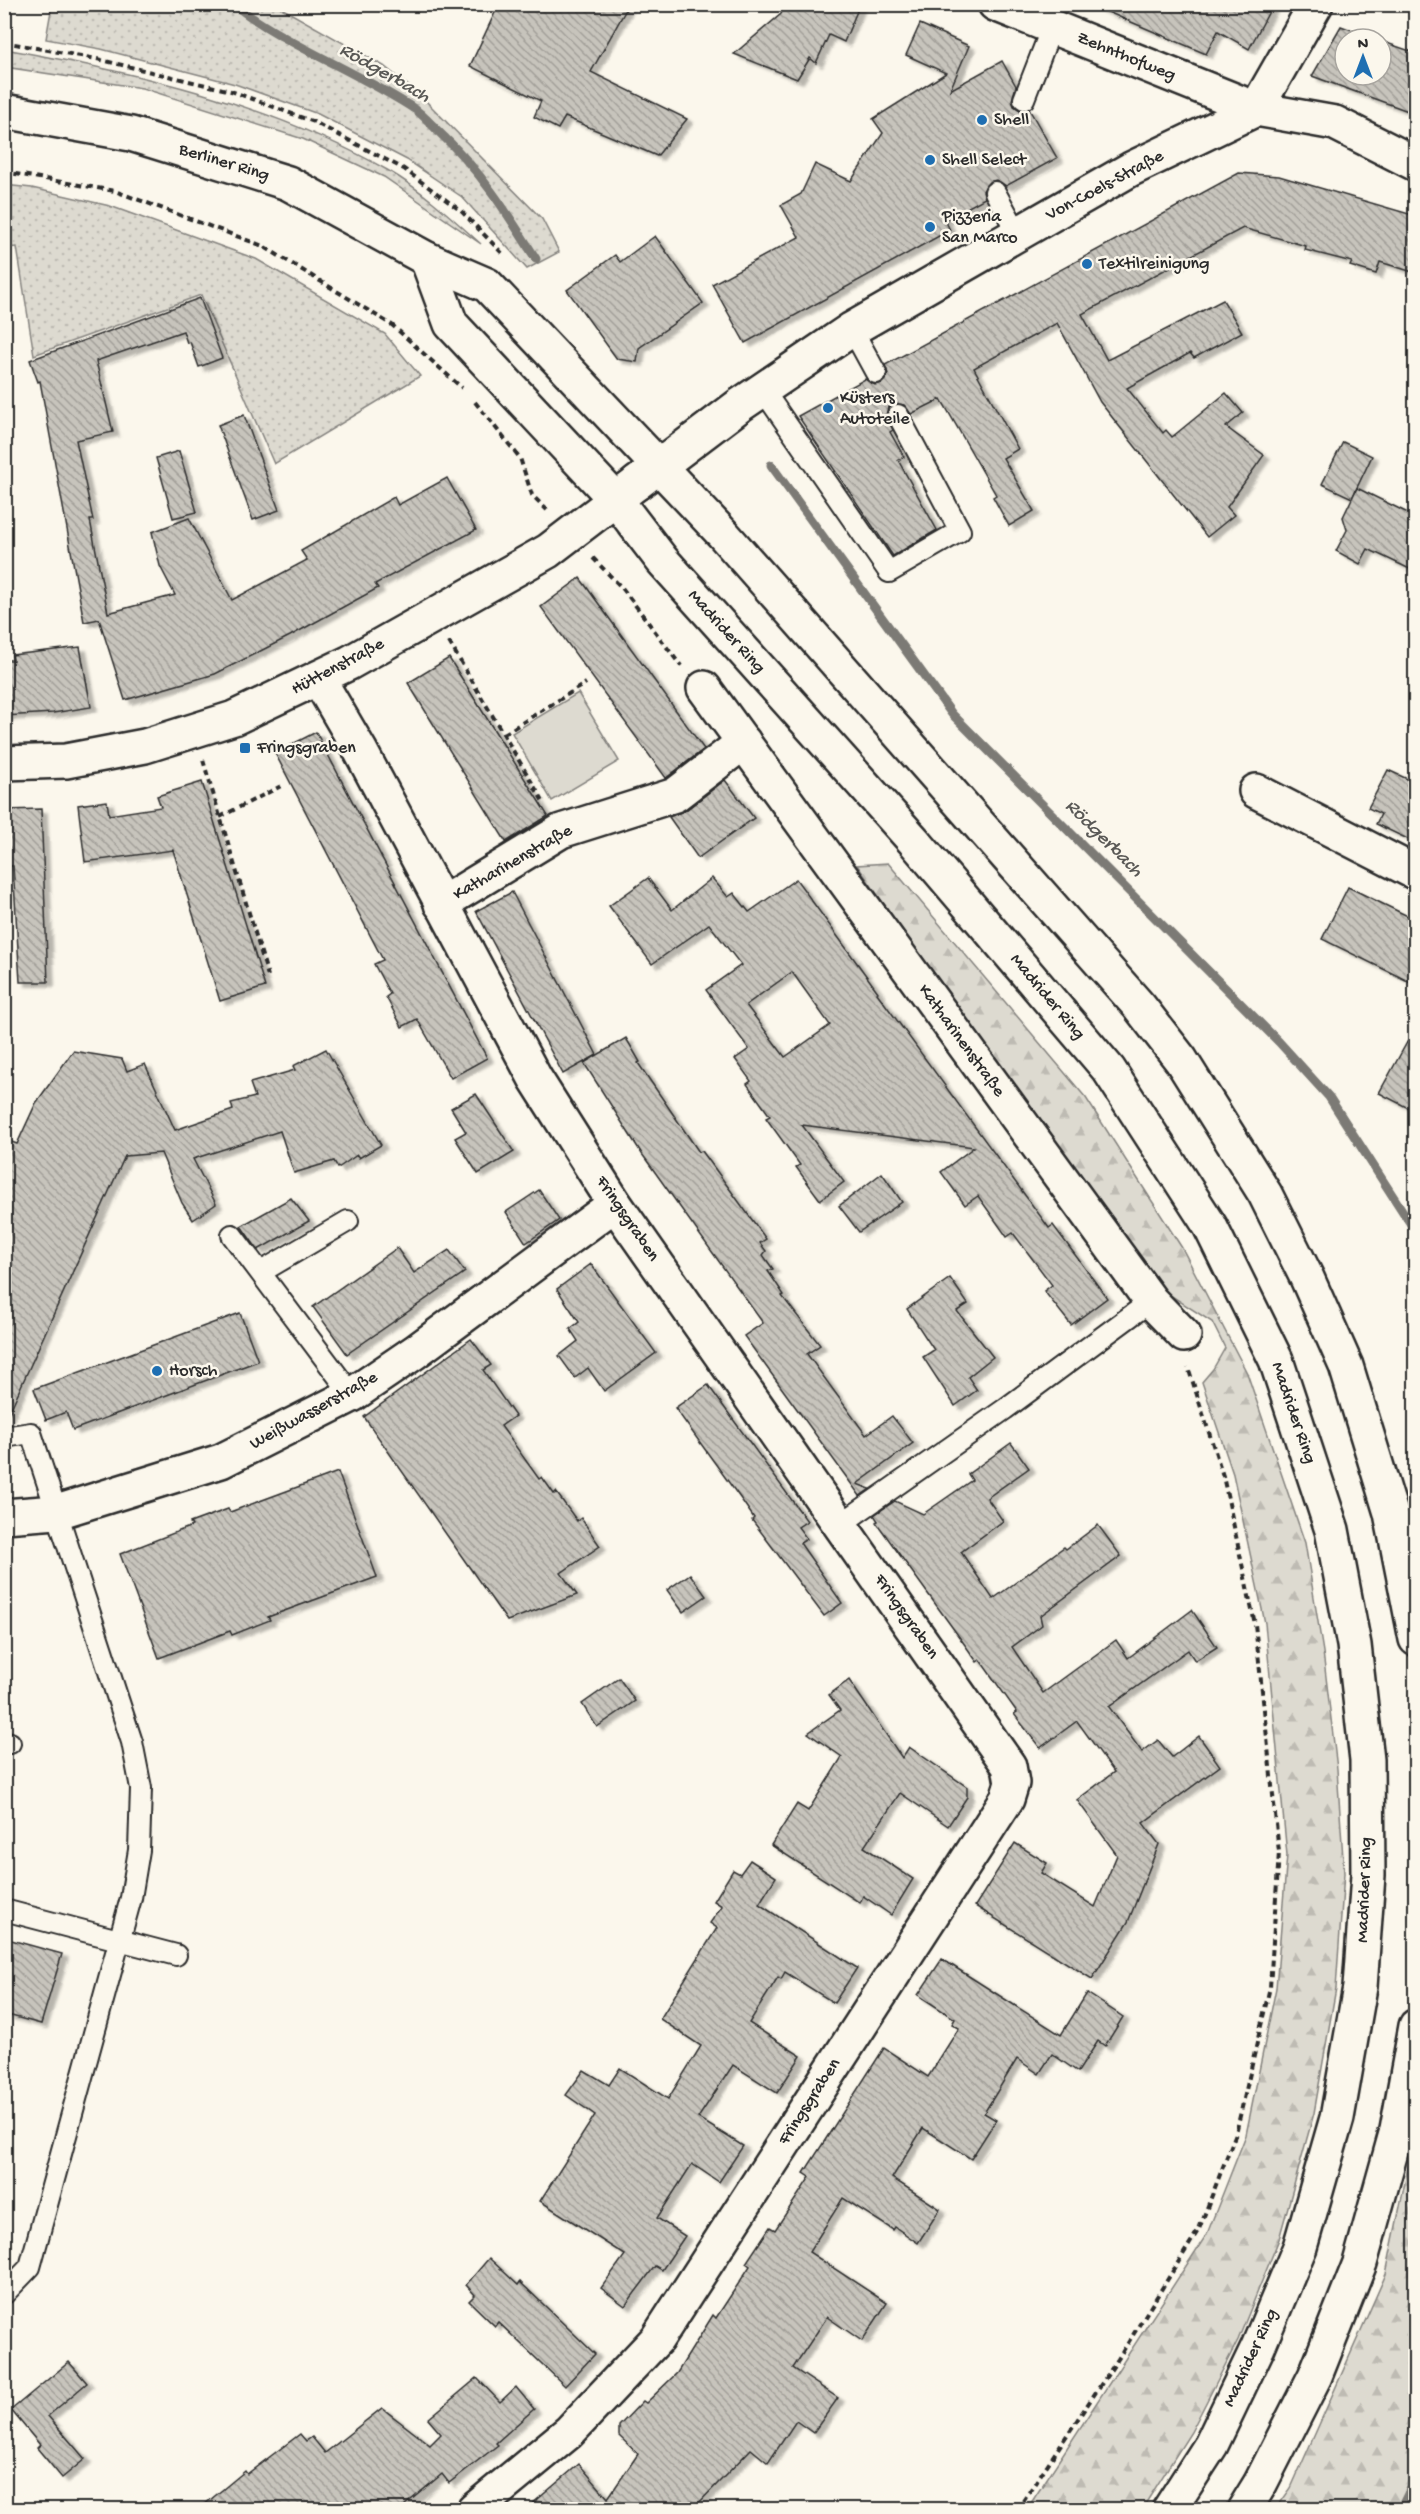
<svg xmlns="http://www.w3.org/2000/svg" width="1420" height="2514" font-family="'Gochi Hand',sans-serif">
<defs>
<pattern id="grass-dots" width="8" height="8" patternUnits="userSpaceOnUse" patternTransform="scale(1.5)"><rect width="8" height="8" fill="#dddad0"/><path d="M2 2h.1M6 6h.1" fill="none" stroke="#bebbb3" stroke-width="1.8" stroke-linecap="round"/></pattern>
<pattern id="forest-firs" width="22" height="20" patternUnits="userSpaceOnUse" patternTransform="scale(1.5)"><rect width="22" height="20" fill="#dddad0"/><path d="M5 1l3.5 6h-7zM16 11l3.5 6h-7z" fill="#bebbb3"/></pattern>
<pattern id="building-back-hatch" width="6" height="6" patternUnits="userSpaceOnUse" patternTransform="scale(1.5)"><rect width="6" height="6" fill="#c7c4bc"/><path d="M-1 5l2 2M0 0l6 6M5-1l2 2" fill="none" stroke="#a29f99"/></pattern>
<filter id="shadow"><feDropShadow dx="6" dy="4" stdDeviation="1.5" flood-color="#0004"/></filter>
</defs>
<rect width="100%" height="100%" fill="#fbf7ec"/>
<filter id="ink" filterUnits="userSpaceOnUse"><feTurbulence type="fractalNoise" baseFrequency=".0167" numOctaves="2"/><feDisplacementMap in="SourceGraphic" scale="12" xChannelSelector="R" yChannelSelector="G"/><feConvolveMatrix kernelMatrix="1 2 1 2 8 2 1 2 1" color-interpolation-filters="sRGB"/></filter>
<g filter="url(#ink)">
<g fill="url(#grass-dots)" stroke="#84827e" stroke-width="1.5">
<path d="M52,5h224l108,61 37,30 121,123 17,33 -32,17 -65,-72 -55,-37 -89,-46 -83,-30 -134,-35 -55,-10z"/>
<path d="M5,49c134,24 264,54 384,122 34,20 63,47 92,73l-97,-67 -81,-38 -161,-51 -137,-21z"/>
<path d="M4,185l28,3 78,18 146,53 129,75 35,42 -146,88 -73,-169 -167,60 -17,-108 -12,1z"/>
</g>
<g fill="url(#forest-firs)" stroke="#84827e" stroke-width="1.5">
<path d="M888,863l198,235 96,150 65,125 58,170 18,109 14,117 7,104 -8,115 -22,125 -35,126 -41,101 -47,92 -49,77h-115l180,-275 39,-99 30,-147 11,-133 -22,-232 -32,-149 -31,-92 11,-13 12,-21 -13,-26 -56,-36 -168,-232 -131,-189z"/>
<path d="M1415,2134v375h-139l15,-21 95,-214z"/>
</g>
<path fill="#dddad0" stroke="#84827e" stroke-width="1.5" d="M578,693l41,68 -67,40 -40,-68z"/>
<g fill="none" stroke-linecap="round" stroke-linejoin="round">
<g stroke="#7b7a75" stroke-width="9">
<path d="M233,4c56,43 124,67 183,106 8,6 16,15 23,22 42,39 67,79 97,127"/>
<path d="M771,465l181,249 327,328 50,55 87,135"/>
<path d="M1400,2510l16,-32"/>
</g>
</g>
<g fill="url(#building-back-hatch)" stroke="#2b2b2b" stroke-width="1.5" fill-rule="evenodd" filter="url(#shadow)">
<path d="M499,4h130l-38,68 96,47 -30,37 -92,-39 -7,12 -24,-12 7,-16 -71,-35z"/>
<path d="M785,4h75l-16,38 -15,-7 -13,28 -6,-5 -13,21 -63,-25 47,-40z"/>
<path d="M1089,4h184l-24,45 -31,-18 -12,23z"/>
<path d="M920,24l49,22 -19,44 52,-29 14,25 -4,14 2,6 6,4 9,-1 28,49 -51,28 -10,-6 -7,2 -6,9 2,7 -40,22 5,10 -205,113 -33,-59 87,-47 -18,-32 20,-11 14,-30 36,17 32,-48 -10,-14 73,-46 -40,-18z"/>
<path d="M1341,26l35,13h-31v36h36v-34l35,12v37l-8,21 -96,-35z"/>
<path d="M1239,173l40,3 137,40v57l-36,-11 -4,12 -26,-8 2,-4 -47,-12 1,-4 -63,-18 -161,86 25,46 116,-60 19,32 -48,26 -4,-5 -63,35 36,45 3,-3 6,7 54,-44 17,20 -17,14 38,28 -37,52 7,8 -27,22 -107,-135 -43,-79 -83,45 44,81 -15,9 31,53 -25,15 -16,-29 3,-2 -55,-96 -30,15 -7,-9 -11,-1 -5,4 -2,7 7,15 -3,2 14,25 -6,3 39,70 -44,26 -95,-140 67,-37 10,6 7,-2 6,-9 -3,-9z"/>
<path d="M655,236l48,67 -64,45 -2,14 -20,-3 -50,-69 48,-35 5,7z"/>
<path d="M200,298l22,60 -23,9 -9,-25 -3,1 -4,-12 -87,30 17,71 -37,8 17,80h-3l18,93 67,-18 -15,-29 -8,-34 37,-14 43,82 75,-40 -6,-9 93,-54 4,8 49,-27 29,52 -101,54 3,4 -88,48 -75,38 -90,26 -26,-81 -15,3 -44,-241 -2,1 -8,-22z"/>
<path d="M244,415l35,95 -26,10 -35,-95z"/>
<path d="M1343,442l29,14 -20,42 -30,-14z"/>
<path d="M179,451l18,61 -24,6 -17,-60z"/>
<path d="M1357,488l59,29v55l-48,-23 -8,15 -24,-13 11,-21 -4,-13z"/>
<path d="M580,578l124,171 -38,29 -125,-171z"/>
<path d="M80,647l11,60 -38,6 -49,3v-56h9l-1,-5z"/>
<path d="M449,658l99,158 -42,26 -98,-159z"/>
<path d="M316,732l171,326 -36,20 -34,-59 -15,8 -16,-30 4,-3 -16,-30 9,-4 -108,-207z"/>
<path d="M1388,770l28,13v60l-40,-19 5,-10 -13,-6z"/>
<path d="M725,780l29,38 -56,40 -29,-41 17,-7z"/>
<path d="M202,782l63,205 -45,14 -47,-151 -88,12 -7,-57 29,-4 2,14 52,-8 -4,-11z"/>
<path d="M41,809l7,173h-28l-7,-116h-9v-56z"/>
<path d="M648,878l24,32 40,-32 16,19 6,-4 15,19 47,-33 82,113 -1,1 172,235 4,-3 54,73 -36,27 -27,-34 8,-6 -39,-52 -6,4 -29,-41 -13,9 -24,-33 33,-25 -172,-22 42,57 -24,18 -24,-33 4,-2 -34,-47 4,-2 -23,-32 4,-3 -16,-22 14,-10 -43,-59 35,-25 -32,-41 -57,40 -43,-58zM792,972l38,53 -45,32 -39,-52z"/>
<path d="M1348,887l68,33v65l-94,-46z"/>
<path d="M512,892l85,163 -34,19 -87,-163z"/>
<path d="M1416,1026v86l-37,-19z"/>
<path d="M626,1038l14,24 -2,1 61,89 3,-1 64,88 -6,4 6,8 -3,4 10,14 -5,2 16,24 -2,1 38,49 -13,9 59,81 26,-19 21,27 -56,41 13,5 -10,7 -116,-160 19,-13 -121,-169 -58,-91z"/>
<path d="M326,1049l55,96 -22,13 -2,-3 -19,13 -4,-7 -40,12 -14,-42 -87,28 23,45 -23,16 -11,-17 -21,-50 -36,3 -121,268v-285l13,5 19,-41 37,-52 49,8 5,12 18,-7 30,66 58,-20 -2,-7 24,-6 -5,-14 45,-13 -2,-4z"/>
<path d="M476,1094l38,58 -36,22 -23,-36 11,-6 -15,-24z"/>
<path d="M882,1173l20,29 -43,30 -20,-26z"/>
<path d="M539,1190l20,30 -33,23 -20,-31z"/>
<path d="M291,1198l18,23 -51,29 -17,-24z"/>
<path d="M397,1248l17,25 35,-23 16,22 -118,82 -34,-47z"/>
<path d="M591,1264l65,89 -52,38 -16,-23 -13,10 -16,-22 19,-15 -8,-12 9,-7 -22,-33z"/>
<path d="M950,1278l18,26 -11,7 36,46 -25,20 9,13 -22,16 -32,-49 11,-7 -27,-41z"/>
<path d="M240,1313l18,48 -185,69 -7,-18 -20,8 -12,-31z"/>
<path d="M471,1339l20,26 -8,5 32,46 -14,10 38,53 3,-2 12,17 2,-2 21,29 4,-3 19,28 -39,27 16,22 -70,26 -143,-204z"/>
<path d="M708,1385l99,136 -9,6 9,12 -7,4 42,60 -18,13 -72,-96 2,-2 -11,-16 -68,-94z"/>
<path d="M1011,1443l18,25 -42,30 16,23 -42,31 32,47 71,-52 2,2 32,-24 23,31 -81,60 2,9 -30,22 31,46 73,-53 12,18 64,-48 25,37 -22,14 -7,-11 -79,57 33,45 16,-12 14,17 27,-21 21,30 -77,57 16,21 -31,78 -36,57 -117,-73 40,-63 32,20 -6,10 54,34 22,-52 -40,-55 37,-28 -37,-51 -37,27 -26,-34 3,-2 -37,-52 -3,2 -12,-17 -89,-123 2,-1 -4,-6 21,-14 28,13 49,-34 -4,-6z"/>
<path d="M338,1472l39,105 -109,40 2,3 -38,15 -2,-4 -71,27 -39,-104 72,-28 -2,-3 38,-14 2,3z"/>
<path d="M690,1574l16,22 -23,16 -16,-22z"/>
<path d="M619,1678l16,23 -38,26 -15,-23z"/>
<path d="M849,1680l53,78 7,-11 58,40v10l-19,29 -48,-33 -36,54 49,32 -22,36 -28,-19 -3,7 -89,-58 26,-41 11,7 34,-54 -34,-24 32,-23 -11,-15z"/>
<path d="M750,1860l26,17 -17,27 98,64 -23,35 -49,-31 -4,7 -3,-2 -29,46 52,33 -24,37 -44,-28 -35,53 45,28 -24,36 -27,-18 -35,54 28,18 -23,34 -7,-4 -30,40 -24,-18 24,-33 -85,-54 55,-86 -29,-20 18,-25 25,15 11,-17 48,31 33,-53 -41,-27 57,-91 -7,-5 12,-17 -8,-5 19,-31 7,4z"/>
<path d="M4,1938l58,16 -21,70 -37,-10z"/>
<path d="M942,1959l119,76 26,-42 36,24 -18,29 -7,-5 -20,31 -26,-18 -13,20 -22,-15 -33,54 12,7 -25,39 -48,-31 -31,50 48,31 -22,34 -23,-16 -2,3 -50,-32 -34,54 78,51 -25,38 -35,-24 -34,51 45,30 -25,35 -17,-12 -28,42 -17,-14 -59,61h-167l54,-46 29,34 30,-44 -19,-18v-10l24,-25 3,2 31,-30 36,-58 3,3 34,-52 -4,-3 24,-36 5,3 35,-53 -6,-4 80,-125 44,29 31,-49 -7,-4 3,-5 -37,-24z"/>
<path d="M489,2258l29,27 2,-3 75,72 -30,32 -67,-64 -3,4 -26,-25 6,-6 -9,-10z"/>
<path d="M69,2362l18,21 -39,33 37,43 -23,19 -25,-30 3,-3 -29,-35z"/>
<path d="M477,2378l23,24 16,-15 18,22 -38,34 2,2 -49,38 -7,-9 -43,36h-201l47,-39 2,3 53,-40 6,7 6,-4 13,16 57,-45 48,37 11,-11 -13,-15z"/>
</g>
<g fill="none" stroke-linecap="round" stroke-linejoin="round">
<g stroke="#2b2b2b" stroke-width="24">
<g id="service">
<path d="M1024,99l28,-72"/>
<path d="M995,192l23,42"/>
<path d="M852,329l24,44"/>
<path d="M763,390l126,182 71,-41 -62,-116"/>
<path d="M232,1235l120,160"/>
<path d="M261,1272l87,-51"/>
<path d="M4,1437l27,-4 101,309 9,46 -2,62 -8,48 -101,369 -26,27"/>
<path d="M841,1524l164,-115 146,-108"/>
<path d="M4,1741l6,2"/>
<path d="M4,1910l172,45"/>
</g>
</g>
<g stroke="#2b2b2b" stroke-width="38">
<g id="minor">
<path d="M995,4l261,105"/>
<path d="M318,678l42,72 175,328 80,126 394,562 3,17 -5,16 -350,540 -88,93 -95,78"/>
<path d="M704,688l447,613 33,34"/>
<path d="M1256,791l160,82"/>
<path d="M441,904l120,-73 114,-36 69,-53"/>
<path d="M4,1516l53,-4 164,-51 131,-66 63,-43 200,-148"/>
</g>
</g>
<g stroke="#2b2b2b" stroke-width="38">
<g id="tertiary">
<path d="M1256,109l60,-105"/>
<path d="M4,763l62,-2 79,-15 89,-28 115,-55 199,-112 89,-68"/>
</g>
</g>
<g stroke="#2b2b2b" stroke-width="38">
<path id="secondary" d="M637,483l103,-78 112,-76 279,-160 125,-60 79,14 81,41"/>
</g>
<g stroke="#2b2b2b" stroke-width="38">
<g id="primary">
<path d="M4,111l127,23 157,49 139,76 60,26 236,249 416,472 42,54 84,134 42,84 39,88 45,147 25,126"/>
<path d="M427,259l24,65 165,176 46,60 252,281 195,229 101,156 66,134 56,170 22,115 13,115 1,115 -8,112 -23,131 -37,129 -42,100 -47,98 -42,65"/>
<path d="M1244,2510l16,-26 55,-108 45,-113 37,-133 19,-104"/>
</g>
</g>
<g stroke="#2b2b2b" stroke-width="4" stroke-dasharray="6 4.5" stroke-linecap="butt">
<path d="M4,42l93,17 134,32 83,31 90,47 57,42 42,43"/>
<path d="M4,172l111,19 148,55 129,79 70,63"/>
<path d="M475,402l45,56 12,37 16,16"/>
<path d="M593,558l30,31 58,77"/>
<path d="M449,642l95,161"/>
<path d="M504,734l82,-51"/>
<path d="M203,760l65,216"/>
<path d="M220,817l61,-31"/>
<path d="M1017,2510l101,-151 81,-130 37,-96 34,-146 9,-135 -24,-228 -32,-148 -35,-109"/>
</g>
<use href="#service" stroke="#fbf7ec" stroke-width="20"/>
<use href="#minor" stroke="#fbf7ec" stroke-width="33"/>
<use href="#tertiary" stroke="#fbf7ec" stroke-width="33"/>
<use href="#secondary" stroke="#fbf7ec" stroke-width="33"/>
<use href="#primary" stroke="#fbf7ec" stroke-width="33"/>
</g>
</g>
<g fill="#1f6fb2" stroke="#fbf7ec" stroke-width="2">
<circle cx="982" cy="120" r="6"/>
<circle cx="930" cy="160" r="6"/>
<circle cx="930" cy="227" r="6"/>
<circle cx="1087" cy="264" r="6"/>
<circle cx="828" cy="408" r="6"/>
<rect x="239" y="742" width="12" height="12" rx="3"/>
<circle cx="157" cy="1371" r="6"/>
</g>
<g text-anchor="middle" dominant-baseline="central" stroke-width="5" stroke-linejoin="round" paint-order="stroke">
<g font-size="18" fill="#2b2b2b" stroke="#fbf7ec">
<text transform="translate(1126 57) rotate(22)">Zehnthofweg</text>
<text transform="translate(224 163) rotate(17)">Berliner Ring</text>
<text transform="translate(1105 186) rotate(-28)">Von-Coels-Straße</text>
<text transform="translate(726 632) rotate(48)">Madrider Ring</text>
<text transform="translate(338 667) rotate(-28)">Hüttenstraße</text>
<text transform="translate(513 863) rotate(-30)">Katharinenstraße</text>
<text transform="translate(1047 997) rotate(50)">Madrider Ring</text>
<text transform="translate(961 1041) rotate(54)">Katharinenstraße</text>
<text transform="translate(627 1219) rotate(56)">Fringsgraben</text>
<text transform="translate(314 1411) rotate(-29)">Weißwasserstraße</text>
<text transform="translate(1293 1413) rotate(71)">Madrider Ring</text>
<text transform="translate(906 1617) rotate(55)">Fringsgraben</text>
<text transform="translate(1365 1890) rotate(-88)">Madrider Ring</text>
<text transform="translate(810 2102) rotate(-57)">Fringsgraben</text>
<text transform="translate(1251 2358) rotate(-65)">Madrider Ring</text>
</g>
<g font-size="18" fill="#2b2b2b" stroke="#fbf7ec" text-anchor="start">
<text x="994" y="120">Shell</text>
<text x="942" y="160">Shell Select</text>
<text x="942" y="217">Pizzeria<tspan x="942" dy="21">San Marco</tspan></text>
<text x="1099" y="264">Textilreinigung</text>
<text x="840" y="398">Küsters<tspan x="840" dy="21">Autoteile</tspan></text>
<text x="257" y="748">Fringsgraben</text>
<text x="169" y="1371">Horsch</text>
</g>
<g font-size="20" font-style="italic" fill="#5a5956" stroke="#fbf7ec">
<text transform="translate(384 74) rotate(30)">Rödgerbach</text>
<text transform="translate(1103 839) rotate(45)">Rödgerbach</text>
</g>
</g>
<rect width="1420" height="2514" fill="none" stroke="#fbf7ec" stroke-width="24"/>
<rect x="12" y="12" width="1396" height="2490" fill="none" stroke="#2b2b2b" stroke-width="2" filter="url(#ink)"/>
<g transform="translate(1363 57)"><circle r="28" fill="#fbf7ec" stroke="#a8a59f" stroke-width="1.5"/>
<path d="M0-4.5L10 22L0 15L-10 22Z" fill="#1f6fb2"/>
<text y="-9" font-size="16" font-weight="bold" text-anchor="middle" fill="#2b2b2b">N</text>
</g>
</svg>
